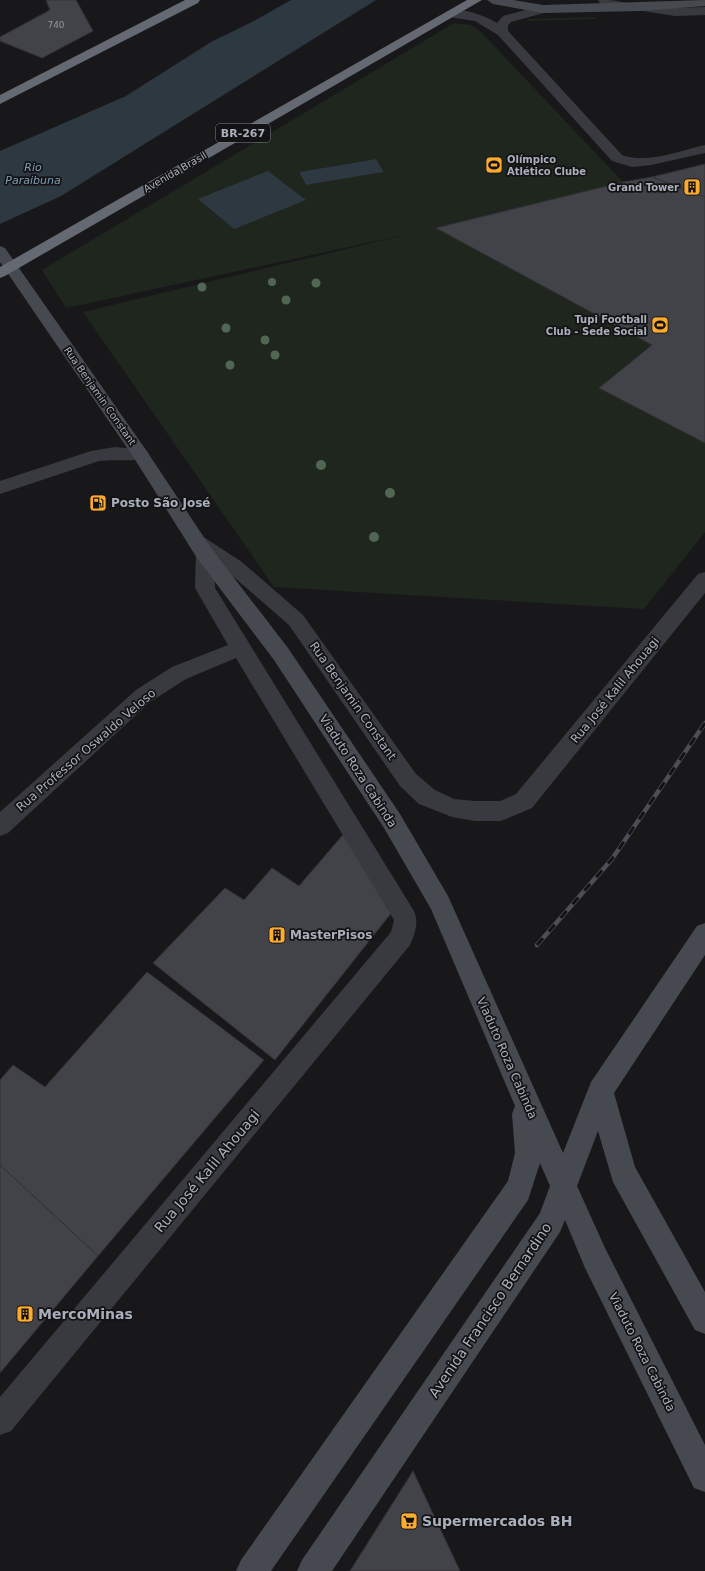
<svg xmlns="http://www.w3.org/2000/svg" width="705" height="1571" font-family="'DejaVu Sans',sans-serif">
<rect width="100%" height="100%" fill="#18181b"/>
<g fill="#1e261e" fill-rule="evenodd">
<path d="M596,17l1,2 -69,2v-2z"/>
<path d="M454,23l17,2 9,6 143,151 -186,46 215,117 -53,43 106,55v89l-61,77 -370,-22 -191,-275 326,-78 -343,74 -24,-38zM376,159l8,13 -78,13 -7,-13z"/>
</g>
<g fill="#2d3840">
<path d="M291,0h85l-315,196 -61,28v-73l126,-55 85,-54 43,-21z"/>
<path d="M376,159l8,13 -78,13 -7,-13z"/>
<path d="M268,171l38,29 -72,29 -36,-30z"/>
</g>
<g fill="#424348" stroke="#323237">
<path d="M46,0h30l17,31 -51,27 -42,-17v-4l50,-27z"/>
<path d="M705,164v33l-53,-20z"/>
<path d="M652,177l53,20v246l-106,-55 53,-43 -216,-117 187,-46z"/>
<path d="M347,830l49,77 -121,153 -122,-97 72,-75 19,12 28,-32 27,18z"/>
<path d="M147,972l117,88 -166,196 -98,-91v-85l13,-15 32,22z"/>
<path d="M0,1165l98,91 -98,117z"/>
<path d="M413,1471l47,100h-110z"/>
</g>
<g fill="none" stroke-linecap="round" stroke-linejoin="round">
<g fill="#393a40" fill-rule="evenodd">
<path d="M598,0c10,0 27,0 34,7l-6,4 -26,-8z"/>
<path d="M641,3l34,5 30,-1v8l-30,1 -38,-6 -2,-3z"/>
<path d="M543,5l4,1 2,3 -2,3 -36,10 -3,3v6l114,124c25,9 57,-4 83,-10v8l-54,12 -19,2 -20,-6 -114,-126 -23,-14 -26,-4 -2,-3c8,-11 41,3 50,9l6,-7z"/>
<path d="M115,447l31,3 3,4 -3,4c-14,4 -32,1 -47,3l-99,33v-13l91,-30z"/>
<path d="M198,536l7,2 37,24 61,53 113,159 19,16 19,9 21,2h25l16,-7 182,-220 7,-2v21l-173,215 -31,13h-26l-23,-4 -33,-13 -19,-18 -111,-161 -61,-53 -14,-9 1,25 199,323c5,11 1,23 -4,34l-399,486 -11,4v-38l391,-465 3,-12 -158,-262 -50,21 -36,23 -142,131 -8,3v-24l136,-122 36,-23 56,-22 -33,-57 1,-37 -7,-8 2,-5z"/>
</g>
<g fill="#474950" fill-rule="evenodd">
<path d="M487,0h26l30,5 162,-5v6l-64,5 -98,2 -50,-9z"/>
<path d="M0,246l5,2 141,202 65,98 77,100 112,166 48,82 115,257 28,-71 106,-156 8,-3v32l-91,138 21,74 70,125v42l-10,-4 -82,-148 -15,-51 -21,55 28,62 100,197v47l-11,-4 -109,-220 -20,-48 -5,12 -228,339h-35l5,-11 238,-347 10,-27 -10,-23 -12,37 -257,371h-35l5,-11 267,-379 7,-28 -3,-39 3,-8 -84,-197 -47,-81 -110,-168 -77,-102 -63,-100 -134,-196z"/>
</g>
<g fill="#656971" fill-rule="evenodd">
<path d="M185,0h15l-2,3 -198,101v-9z"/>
<path d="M467,0h15l-477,276 -5,2v-11z"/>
</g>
<g stroke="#4c4e55" stroke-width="4.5">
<path id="rail" d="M537,945l75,-86 93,-136"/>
</g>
<use href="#rail" stroke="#131316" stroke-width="3" stroke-dasharray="9" stroke-linecap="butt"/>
</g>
<g fill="#516753">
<circle cx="272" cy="282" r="4"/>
<circle cx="316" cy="283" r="4.5"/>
<circle cx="202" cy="287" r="4.5"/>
<circle cx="286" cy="300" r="4.5"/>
<circle cx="226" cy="328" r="4.5"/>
<circle cx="265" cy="340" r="4.5"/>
<circle cx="275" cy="355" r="4.5"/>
<circle cx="230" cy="365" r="4.5"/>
<circle cx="321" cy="465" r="5"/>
<circle cx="390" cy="493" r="5"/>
<circle cx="374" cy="537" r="5"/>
</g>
<defs>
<g id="stadium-square" transform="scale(0.9)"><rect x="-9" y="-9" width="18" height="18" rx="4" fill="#fdab2e" stroke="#131316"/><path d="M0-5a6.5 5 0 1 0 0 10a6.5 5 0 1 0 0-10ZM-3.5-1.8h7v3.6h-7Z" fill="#111"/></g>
<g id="building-square" transform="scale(0.9)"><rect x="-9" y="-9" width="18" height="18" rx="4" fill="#fdab2e" stroke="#131316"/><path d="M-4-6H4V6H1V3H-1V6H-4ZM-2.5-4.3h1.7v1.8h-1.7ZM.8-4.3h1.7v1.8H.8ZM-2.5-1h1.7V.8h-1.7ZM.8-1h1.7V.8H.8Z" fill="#111"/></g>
<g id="fuel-square" transform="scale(0.9)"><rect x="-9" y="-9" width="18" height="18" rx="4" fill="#fdab2e" stroke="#131316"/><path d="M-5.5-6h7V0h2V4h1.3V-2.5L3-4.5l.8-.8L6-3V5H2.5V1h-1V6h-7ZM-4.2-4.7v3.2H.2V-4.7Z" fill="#111"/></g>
<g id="supermarket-square" transform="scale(0.9)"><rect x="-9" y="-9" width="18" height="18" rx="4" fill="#fdab2e" stroke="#131316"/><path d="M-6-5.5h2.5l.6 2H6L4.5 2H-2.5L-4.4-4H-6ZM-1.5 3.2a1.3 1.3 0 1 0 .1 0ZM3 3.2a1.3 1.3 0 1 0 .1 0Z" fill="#111"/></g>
</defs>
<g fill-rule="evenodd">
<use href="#stadium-square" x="494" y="165"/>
<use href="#building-square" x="692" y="187"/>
<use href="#stadium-square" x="660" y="325"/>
<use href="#fuel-square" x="98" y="503"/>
<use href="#building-square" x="277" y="935"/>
<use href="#building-square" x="25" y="1314"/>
<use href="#supermarket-square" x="409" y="1521"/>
</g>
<g text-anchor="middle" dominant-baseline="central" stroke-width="3.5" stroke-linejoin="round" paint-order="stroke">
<g font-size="9" fill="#90959e">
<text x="56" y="25">740</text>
</g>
<g font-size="10" font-weight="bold" fill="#aab0bb" stroke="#131316" text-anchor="end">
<text x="507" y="159" text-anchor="start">Olímpico<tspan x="507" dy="12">Atlético Clube</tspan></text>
<text x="679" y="187">Grand Tower</text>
<text x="647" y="319">Tupi Football<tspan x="647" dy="12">Club - Sede Social</tspan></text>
</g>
<g font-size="10" fill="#aab0bb" stroke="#131316">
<text transform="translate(175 172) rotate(-30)">Avenida Brasil</text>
<text transform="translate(100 396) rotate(55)">Rua Benjamin Constant</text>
</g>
<rect fill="#131316" stroke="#7d818a" stroke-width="1" x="216" y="124" width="54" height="18" rx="3"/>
<g font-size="11" font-weight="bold" fill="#aab0bb">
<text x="243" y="133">BR-267</text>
</g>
<g font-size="11" font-style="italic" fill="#7fa0b8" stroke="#131316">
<text x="33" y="167">Rio<tspan x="33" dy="13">Paraibuna</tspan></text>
</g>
<g font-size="12" font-weight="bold" fill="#aab0bb" stroke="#131316" text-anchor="start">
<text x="111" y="503">Posto São José</text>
<text x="290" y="935">MasterPisos</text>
</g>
<g font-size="12" fill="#aab0bb" stroke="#131316">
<text transform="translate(615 690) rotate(-51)">Rua José Kalil Ahouagi</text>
<text transform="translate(353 701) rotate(55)">Rua Benjamin Constant</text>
<text transform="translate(86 750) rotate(-41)">Rua Professor Oswaldo Veloso</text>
<text transform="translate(358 771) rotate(57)">Viaduto Roza Cabinda</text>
<text transform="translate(507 1058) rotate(66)">Viaduto Roza Cabinda</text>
<text transform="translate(642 1352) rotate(63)">Viaduto Roza Cabinda</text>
</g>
<g font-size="14" fill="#aab0bb" stroke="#131316">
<text transform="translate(207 1171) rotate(-50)">Rua José Kalil Ahouagi</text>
<text transform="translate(490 1310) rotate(-56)">Avenida Francisco Bernardino</text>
</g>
<g font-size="14" font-weight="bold" fill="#aab0bb" stroke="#131316" text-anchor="start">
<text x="38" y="1314">MercoMinas</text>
<text x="422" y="1521">Supermercados BH</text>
</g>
</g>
</svg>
